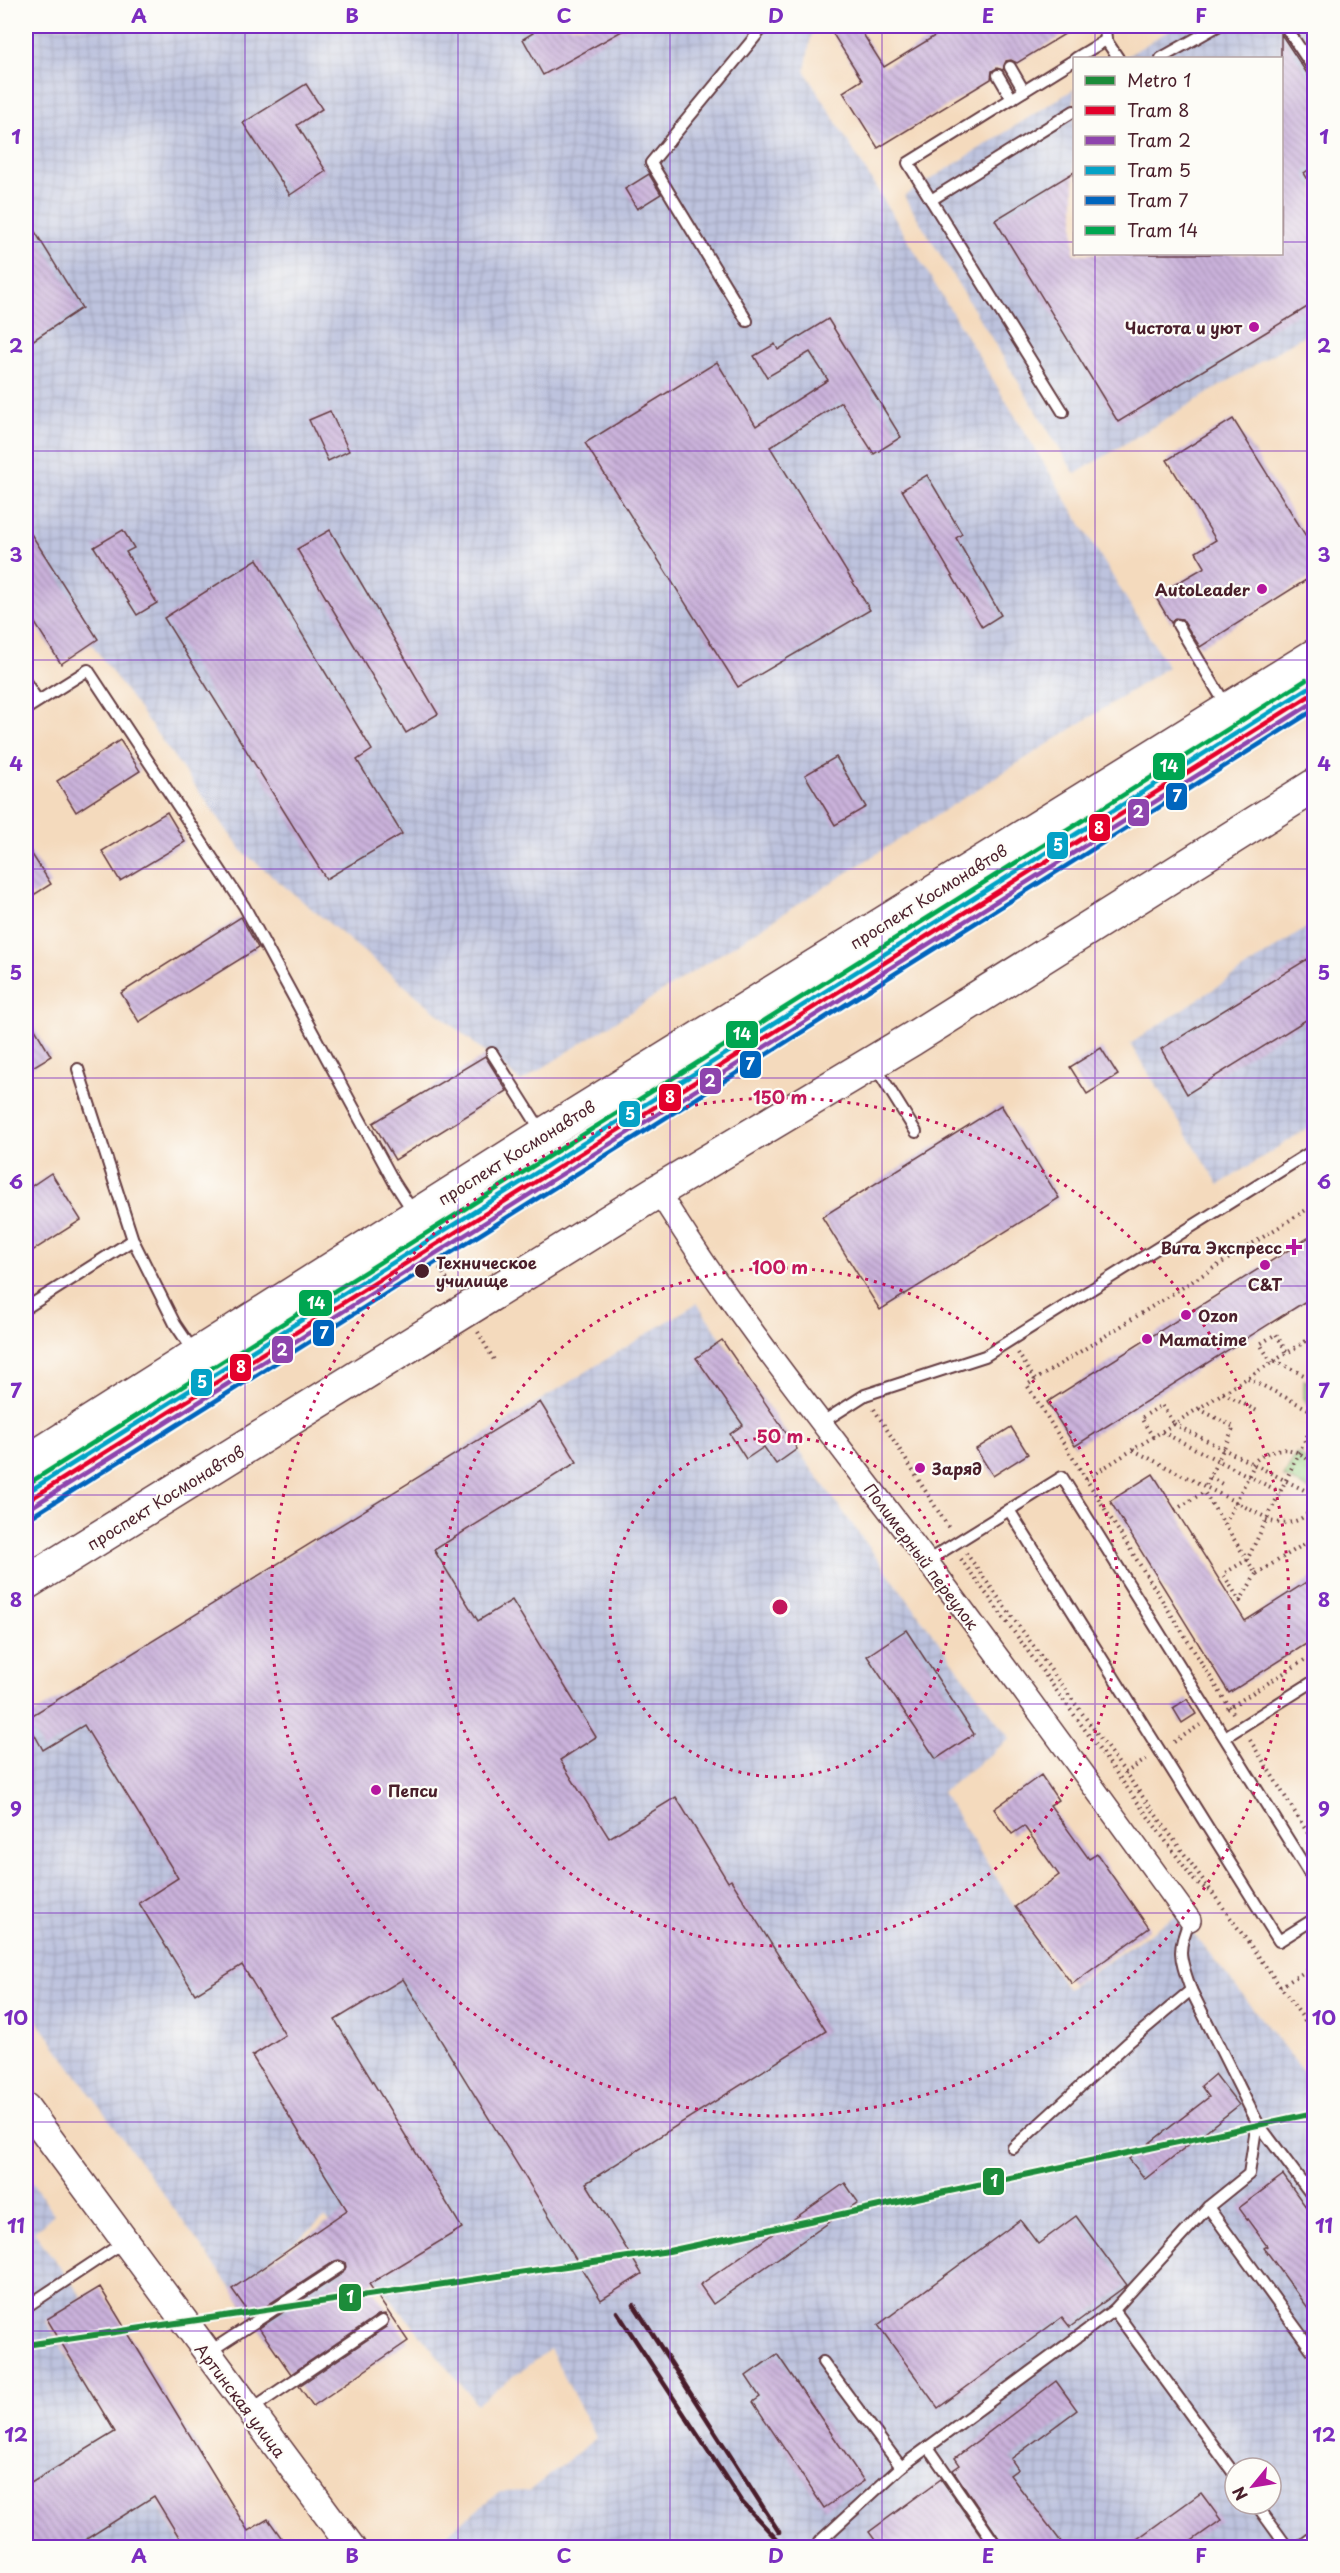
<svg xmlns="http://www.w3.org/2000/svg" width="1340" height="2573" font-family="'Playpen Sans',sans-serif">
<defs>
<pattern id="industrial-grid" width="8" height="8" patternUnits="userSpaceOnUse" patternTransform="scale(1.5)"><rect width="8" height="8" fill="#bdc3de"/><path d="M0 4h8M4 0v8" fill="none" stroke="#a4a7bf"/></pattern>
<pattern id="park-dots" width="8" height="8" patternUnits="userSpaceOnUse" patternTransform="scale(1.5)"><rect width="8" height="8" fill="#98cf81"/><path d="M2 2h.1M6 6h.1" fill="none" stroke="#84b170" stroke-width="1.8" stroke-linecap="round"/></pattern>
<pattern id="building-back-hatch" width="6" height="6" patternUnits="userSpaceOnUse" patternTransform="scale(1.5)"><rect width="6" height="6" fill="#cab2db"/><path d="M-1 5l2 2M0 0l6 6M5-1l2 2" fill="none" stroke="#a690b2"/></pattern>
</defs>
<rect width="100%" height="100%" fill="#fdfcf7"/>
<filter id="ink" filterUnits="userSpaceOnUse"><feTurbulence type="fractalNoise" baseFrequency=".0167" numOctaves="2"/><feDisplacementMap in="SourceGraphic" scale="12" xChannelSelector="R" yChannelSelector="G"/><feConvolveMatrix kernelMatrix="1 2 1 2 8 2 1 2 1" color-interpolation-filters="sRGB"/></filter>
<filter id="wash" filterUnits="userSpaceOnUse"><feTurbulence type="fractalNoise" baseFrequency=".008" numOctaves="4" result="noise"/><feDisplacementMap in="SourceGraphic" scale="24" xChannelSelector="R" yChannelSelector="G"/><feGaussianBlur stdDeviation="1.35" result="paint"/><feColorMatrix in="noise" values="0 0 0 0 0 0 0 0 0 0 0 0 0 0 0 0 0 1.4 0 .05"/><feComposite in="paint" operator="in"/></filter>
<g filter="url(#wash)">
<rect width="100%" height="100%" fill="#f4dabd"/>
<g fill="url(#industrial-grid)" fill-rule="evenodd">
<path d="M26,26h792l-7,10 -6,35 363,596 -647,415 -278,-230 -217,-298z"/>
<path d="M1176,26h138v303l-239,145 -171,-278 170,-107v165h208v-196h-158z"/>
<path d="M1314,923v201l-95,61 -89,-141z"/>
<path d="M697,1303l100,146 213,290 -68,53 125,197 111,-75 136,171v462h-884l70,-55 29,-1 67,-53 -46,-89 -73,55 -152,-186 -77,60 79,-55 81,118 -95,65 -81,-117 -206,-284v-286zM1235,2468h36v36h-36z"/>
<path d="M26,2174l28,40 -20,18 48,65 -36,24 138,226h-158z"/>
</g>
<g fill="url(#park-dots)" stroke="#717756" stroke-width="1.5">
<path d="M1304,1380l10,5v30l-10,-17z"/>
<path d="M1296,1454c19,9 19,19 18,38l-30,-15z"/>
</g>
<g id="blocks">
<g fill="url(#building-back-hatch)">
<path d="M529,26h102l-88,49 -20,-36 10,-6z"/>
<path d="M828,26h30l26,41 67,-41h127l-61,37 -6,-3 -5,1 -3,9 -6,-2 -5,3 -1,8 -113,69 -35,-56 19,-12z"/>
<path d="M1281,34l33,50v82l-10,7 10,17v113l-196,119 -123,-202 79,-48v82h207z"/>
<path d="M306,84l16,25 -25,16 29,46 -36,24 -47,-72z"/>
<path d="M649,174l12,20 -24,15 -12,-20z"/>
<path d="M26,217l56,91 -56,37z"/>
<path d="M828,319l73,118 -27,17 -33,-52 -71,45 100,163 -132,77 -153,-244 132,-81 39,64 72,-46 -18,-28 -43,25 -13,-21 21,-12 3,6z"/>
<path d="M330,411l19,40 -21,10 -19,-41z"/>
<path d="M1233,419l81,130v26l-114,72 -18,-28 -7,-1 -4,5 -16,-27 50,-29 -9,-15 20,-12 -49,-80z"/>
<path d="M927,475l35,59 -6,4 45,77 -19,12 -80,-137z"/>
<path d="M26,526l72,113 -37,25 -35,-55z"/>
<path d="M123,530l11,18 -8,4 31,51 -20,12 -43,-68z"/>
<path d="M330,530l108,184 -32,19 -109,-184z"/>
<path d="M257,559l115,191 -15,10 45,74 -76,45 -162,-261z"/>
<path d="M120,740l20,31 -64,41 -19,-31z"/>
<path d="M836,757l30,50 -31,18 -30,-50z"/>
<path d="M167,812l18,30 -65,39 -18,-30z"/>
<path d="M26,845l25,39 -19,12 -6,-9z"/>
<path d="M241,917l17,31 -119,74 -18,-29z"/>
<path d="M1314,955v60l-127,79 -26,-45z"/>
<path d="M26,1014l25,42 -25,15z"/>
<path d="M1101,1048l17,27 -31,19 -17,-27z"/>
<path d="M485,1056l22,35 -112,69 -22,-37z"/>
<path d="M1001,1105l58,93 -179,112 -58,-93z"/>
<path d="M51,1173l30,47 -55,35v-65z"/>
<path d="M1314,1234v62l-239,150 -28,-44z"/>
<path d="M722,1340l75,109 -21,15 -12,-17 -18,12 -16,-25 13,-9 -47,-67z"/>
<path d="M540,1402l37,60 -143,88 44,71 34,-21 84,137 -36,23 49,78 67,-41 52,85 3,-2 95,151 -240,152 56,91 -41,26 -198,-321 -68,41 127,208 -93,56 39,57 -95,65 -14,-20 87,-59 3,-7 -4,-6 -7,1 -87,59 -32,-46 84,-55 3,-6 -1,-5 -6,-2 -4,1 -84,55 -19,-27 115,-79 -95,-154 33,-21 -43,-70 -47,29 -56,-91 39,-25 -94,-153 -41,25 -17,-31z"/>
<path d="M1011,1427l17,27 -35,22 -17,-27z"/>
<path d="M1153,1474l92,147 69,-44v62l-85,54 -119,-192z"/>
<path d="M906,1630l68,104 -38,25 -69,-103z"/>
<path d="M1187,1699l9,15 -14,9 -9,-15z"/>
<path d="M1041,1775l17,25 -8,5 39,54 8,-5 52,74 -77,56 -57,-77 44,-32 -35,-49 -12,8 -18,-25z"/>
<path d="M1215,2074l24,31 -94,74 -16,-20 80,-62 -8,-11z"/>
<path d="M1283,2175l31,43v98l-50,-68 3,-2 -28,-38z"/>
<path d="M845,2183l13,19 -145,102 -13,-19z"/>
<path d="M1076,2216l51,69 -57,42 -8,-10 -124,91 -60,-83 142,-105 18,24z"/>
<path d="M100,2287l148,244 20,-12 20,28h-103l-31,-51 -80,51h-48v-61l89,-54 -68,-113z"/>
<path d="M777,2354l87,127 -40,27 -71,-106 7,-5 -14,-21z"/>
<path d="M1056,2381l21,29 -66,49 7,10 -8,6 55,72h-60l-52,-77 7,-5 -5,-7z"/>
<path d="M941,2479l48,68h-109l-11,-15z"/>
<path d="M1201,2493l20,27 -38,27h-57z"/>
</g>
</g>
</g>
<g filter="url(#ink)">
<use href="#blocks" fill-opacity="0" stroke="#643b41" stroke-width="1.5"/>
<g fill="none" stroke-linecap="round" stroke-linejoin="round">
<g stroke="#643b41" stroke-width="14">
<g id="service">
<path d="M1105,26l1,14 12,18"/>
<path d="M1285,26l29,43"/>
<path d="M1076,58l30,-18"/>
<path d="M1161,58l57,-32"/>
<path d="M1010,67l14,24"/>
<path d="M998,75l14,24"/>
<path d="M931,200l143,-89"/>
<path d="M747,321l-96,-158 113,-137"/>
<path d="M1063,412l-155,-249 166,-103"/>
<path d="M1178,625l49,82"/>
<path d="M26,683l12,18"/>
<path d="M26,709l62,-39 156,236 150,276 20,31"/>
<path d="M492,1053l50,79"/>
<path d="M875,1066l41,66"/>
<path d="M78,1069l55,171 42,84 19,28"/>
<path d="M26,1308l107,-68"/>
<path d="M821,1423l44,-28 120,-39 329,-206"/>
<path d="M1009,1510l270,431 35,-22"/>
<path d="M927,1561l135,-84 252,404"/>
<path d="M1225,1737l89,-56"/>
<path d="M1257,2122l57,76"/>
<path d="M1013,2148l116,-106 62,-52c-11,-32 -15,-39 -1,-70"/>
<path d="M1208,2207l106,146"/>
<path d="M26,2307l98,-65"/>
<path d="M1114,2310l121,165"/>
<path d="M209,2352l130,-85"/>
<path d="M823,2362l78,105"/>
<path d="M250,2410l132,-89"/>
<path d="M928,2447l70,101"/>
<path d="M1256,2504l32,44"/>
<path d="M819,2542l82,-75 213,-157 94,-103 41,-33 8,-52 -66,-132"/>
<path d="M717,2548l1,-1"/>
<path d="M1299,2548l15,-12"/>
</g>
</g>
<g stroke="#643b41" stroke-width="24">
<path id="minor" d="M658,1191c80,130 178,249 269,370 89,119 176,239 263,359"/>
</g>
<g stroke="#643b41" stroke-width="30">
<path id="tertiary" d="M26,2107l326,441"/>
</g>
<g stroke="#643b41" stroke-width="36">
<g id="primary">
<path d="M26,1463l517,-328 771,-479"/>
<path d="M26,1583l632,-392 254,-152 402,-253"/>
</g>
</g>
<g stroke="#643b41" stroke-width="4" stroke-dasharray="1.5 4.5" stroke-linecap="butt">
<path d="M425,1242l26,45"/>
<path d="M478,1332l16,28"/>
<path d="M1018,1353l17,27"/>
<path d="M1275,1361l39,19"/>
<path d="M1272,1363l-12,-19 16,-10 11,19"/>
<path d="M1248,1378l66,34"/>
<path d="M1223,1393l36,19"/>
<path d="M874,1409l76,121"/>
<path d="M1199,1409l35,18 -29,60"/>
<path d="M1174,1424l140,71"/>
<path d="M1162,1432l118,60"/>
<path d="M1153,1437l-12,-19 21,-13 12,19"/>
<path d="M1133,1450l134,68"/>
<path d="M1252,1464c19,-20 45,-20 62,2"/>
<path d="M1210,1477l14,8"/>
<path d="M1086,1479l228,-143"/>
<path d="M1175,1510l29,-18 52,82 58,-36"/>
<path d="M1266,1520c20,6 35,3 48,-13"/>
<path d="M1225,1524l29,-59"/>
<path d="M966,1553l348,480"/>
<path d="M961,1559l233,321 17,13"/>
<path d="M1256,1574l-16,27 -17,-27 24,-14 67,-138"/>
<path d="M1227,1709l87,-55"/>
<path d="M1233,1713l-206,-328 287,-180"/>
<path d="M1250,1740l64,103"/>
<path d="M1174,1742l26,-17"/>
<path d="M1125,1773l22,-14"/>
<path d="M1280,1987l34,-21"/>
</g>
<use href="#service" stroke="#fff" stroke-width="10"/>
<use href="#minor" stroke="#fff" stroke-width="21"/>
<use href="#tertiary" stroke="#fff" stroke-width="27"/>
<use href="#primary" stroke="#fff" stroke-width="33"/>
<g stroke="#4a1f2b" stroke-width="4.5">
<path d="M634,2305l145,227"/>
<path d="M617,2312l124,189 44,47"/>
</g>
<g stroke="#fdfcf7" stroke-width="9">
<path id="tram-1" d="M26,1502l1288,-809"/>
</g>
<g stroke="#fdfcf7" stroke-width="9">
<path id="tram-2" d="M30,1508l1284,-806"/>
</g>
<g stroke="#fdfcf7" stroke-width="9">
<path id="tram-3" d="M26,1493l1284,-806"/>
</g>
<g stroke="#fdfcf7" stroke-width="9">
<path id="tram-4" d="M34,1515l1280,-805"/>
</g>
<g stroke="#fdfcf7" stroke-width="9">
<path id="tram-5" d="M26,1485l1280,-805"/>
</g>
<use href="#tram-1" stroke="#e4002b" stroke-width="4.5"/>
<use href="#tram-2" stroke="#8e44ad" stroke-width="4.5"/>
<use href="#tram-3" stroke="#04a2c6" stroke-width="4.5"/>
<use href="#tram-4" stroke="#0065bd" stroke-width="4.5"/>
<use href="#tram-5" stroke="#00a651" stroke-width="4.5"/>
<g stroke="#fdfcf7" stroke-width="10">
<path id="metro-1" d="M26,2345l643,-94 645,-138"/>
</g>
<use href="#metro-1" stroke="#1c8c3a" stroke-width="6"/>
</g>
</g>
<path fill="none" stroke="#7b2cbf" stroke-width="1.5" stroke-opacity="0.55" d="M245,26v2522M458,26v2522M670,26v2522M882,26v2522M1095,26v32M26,242h1048M1282,242h32M1095,254v2294M26,451h1288M26,660h1288M26,869h1288M26,1078h1288M26,1286h1288M26,1495h1288M26,1704h1288M26,1913h1288M26,2122h1288M26,2331h1288"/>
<g fill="none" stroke="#c2185b" stroke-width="3" stroke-dasharray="3 6">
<circle cx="780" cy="1607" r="170"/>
<circle cx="780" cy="1607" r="339"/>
<circle cx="780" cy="1607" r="509"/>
</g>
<g fill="#b5179e" stroke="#fdfcf7" stroke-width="2">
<circle cx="1254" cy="327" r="6"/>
<circle cx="1262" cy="589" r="6"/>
<path d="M1291 1238h6v6h6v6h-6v6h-6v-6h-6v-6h6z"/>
<circle cx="1265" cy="1265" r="6"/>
<circle cx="1186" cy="1315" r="6"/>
<circle cx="1147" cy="1339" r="6"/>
<circle cx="920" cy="1468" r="6"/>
<circle cx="376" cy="1790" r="6"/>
</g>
<circle fill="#4a1f2b" stroke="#fdfcf7" stroke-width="2" cx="422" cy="1271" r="8"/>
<g text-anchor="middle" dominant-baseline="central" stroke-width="4.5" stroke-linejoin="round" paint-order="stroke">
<g font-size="16" font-weight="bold" fill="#4a1f2b" stroke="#fdfcf7" text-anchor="start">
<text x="1242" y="327" text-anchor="end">Чистота и уют</text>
<text x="1250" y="589" text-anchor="end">AutoLeader</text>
<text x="1282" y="1247" text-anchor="end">Вита Экспресс</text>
<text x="1265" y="1284" text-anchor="middle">С&amp;Т</text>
<text x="1198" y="1315">Ozon</text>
<text x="1159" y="1339">Mamatime</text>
<text x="932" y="1468">Заряд</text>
<text x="388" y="1790">Пепси</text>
</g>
<g font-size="16" fill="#4a1f2b" stroke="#fdfcf7">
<text transform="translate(928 896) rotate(-32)">проспект Космонавтов</text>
<text transform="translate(516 1152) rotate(-32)">проспект Космонавтов</text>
<text transform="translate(165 1497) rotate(-32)">проспект Космонавтов</text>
<text transform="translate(922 1556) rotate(53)">Полимерный переулок</text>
<text transform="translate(241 2400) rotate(53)">Артинская улица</text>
</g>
<g font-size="16" font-weight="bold" fill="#4a1f2b" stroke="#fdfcf7" text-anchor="start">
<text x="436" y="1262">Техническое<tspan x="436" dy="18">училище</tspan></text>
</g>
</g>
<circle cx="780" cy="1607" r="9" fill="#c2185b" stroke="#fdfcf7" stroke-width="3"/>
<g font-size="18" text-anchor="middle" font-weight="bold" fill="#c2185b" stroke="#fdfcf7" stroke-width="4.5" stroke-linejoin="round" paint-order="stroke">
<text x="780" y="1104">150 m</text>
<text x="780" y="1274">100 m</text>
<text x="780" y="1443">50 m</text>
</g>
<g stroke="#fdfcf7" stroke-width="2">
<rect x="1152" y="752" width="34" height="29" rx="6" fill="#00a651"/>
<rect x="1165" y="782" width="23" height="29" rx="6" fill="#0065bd"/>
<rect x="1127" y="798" width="23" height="29" rx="6" fill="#8e44ad"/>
<rect x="1088" y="813" width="23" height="29" rx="6" fill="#e4002b"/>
<rect x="1046" y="831" width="23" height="29" rx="6" fill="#04a2c6"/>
<rect x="725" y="1020" width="34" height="29" rx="6" fill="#00a651"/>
<rect x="739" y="1050" width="23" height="29" rx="6" fill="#0065bd"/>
<rect x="699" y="1067" width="23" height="28" rx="6" fill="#8e44ad"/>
<rect x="658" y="1083" width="24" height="29" rx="6" fill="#e4002b"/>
<rect x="618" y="1100" width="23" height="28" rx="6" fill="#04a2c6"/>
<rect x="298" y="1289" width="35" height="28" rx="6" fill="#00a651"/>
<rect x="312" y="1319" width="23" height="28" rx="6" fill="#0065bd"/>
<rect x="271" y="1335" width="23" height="29" rx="6" fill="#8e44ad"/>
<rect x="229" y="1353" width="23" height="29" rx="6" fill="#e4002b"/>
<rect x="190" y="1368" width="23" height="29" rx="6" fill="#04a2c6"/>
<rect x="982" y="2167" width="23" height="29" rx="6" fill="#1c8c3a"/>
<rect x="338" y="2283" width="24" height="29" rx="6" fill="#1c8c3a"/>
</g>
<g font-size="16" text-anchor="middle" font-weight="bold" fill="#fff">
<text x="1169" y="772">14</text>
<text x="1177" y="802">7</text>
<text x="1138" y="818">2</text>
<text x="1099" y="834">8</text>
<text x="1058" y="851">5</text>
<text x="742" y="1040">14</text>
<text x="750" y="1070">7</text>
<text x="710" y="1087">2</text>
<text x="670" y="1103">8</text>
<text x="630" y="1120">5</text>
<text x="316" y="1309">14</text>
<text x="324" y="1339">7</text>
<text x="282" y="1356">2</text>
<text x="241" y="1373">8</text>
<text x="202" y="1388">5</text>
<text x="994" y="2187">1</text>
<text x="350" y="2303">1</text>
</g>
<rect width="1340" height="2573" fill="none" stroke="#fdfcf7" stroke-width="66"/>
<rect x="1073" y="57" width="210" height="198" fill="#fdfcf7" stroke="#b5a4a5" stroke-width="1.5"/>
<rect x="1085" y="76" width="30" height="9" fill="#1c8c3a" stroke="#b5a4a5" stroke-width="1.5"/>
<text x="1127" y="87" font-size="18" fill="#4a1f2b">Metro 1</text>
<rect x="1085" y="106" width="30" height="9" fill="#e4002b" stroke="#b5a4a5" stroke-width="1.5"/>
<text x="1127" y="117" font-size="18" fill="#4a1f2b">Tram 8</text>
<rect x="1085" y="136" width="30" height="9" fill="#8e44ad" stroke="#b5a4a5" stroke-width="1.5"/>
<text x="1127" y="147" font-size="18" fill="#4a1f2b">Tram 2</text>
<rect x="1085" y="166" width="30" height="9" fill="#04a2c6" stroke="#b5a4a5" stroke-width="1.5"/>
<text x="1127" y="177" font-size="18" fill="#4a1f2b">Tram 5</text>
<rect x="1085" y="196" width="30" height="9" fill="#0065bd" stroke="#b5a4a5" stroke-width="1.5"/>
<text x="1127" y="207" font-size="18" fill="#4a1f2b">Tram 7</text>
<rect x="1085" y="226" width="30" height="9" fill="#00a651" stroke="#b5a4a5" stroke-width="1.5"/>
<text x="1127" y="237" font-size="18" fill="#4a1f2b">Tram 14</text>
<g transform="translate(1253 2486) rotate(240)"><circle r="28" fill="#fdfcf7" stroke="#b5a4a5" stroke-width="1.5"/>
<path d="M0-4.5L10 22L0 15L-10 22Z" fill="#b5179e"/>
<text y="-9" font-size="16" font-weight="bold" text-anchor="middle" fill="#4a1f2b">N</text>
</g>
<rect x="33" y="33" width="1274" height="2507" fill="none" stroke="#7b2cbf" stroke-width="2"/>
<g font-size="20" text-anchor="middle" font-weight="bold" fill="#7b2cbf">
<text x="139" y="23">A</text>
<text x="352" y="23">B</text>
<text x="564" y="23">C</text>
<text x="776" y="23">D</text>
<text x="988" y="23">E</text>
<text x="1201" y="23">F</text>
<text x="16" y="144">1</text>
<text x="1324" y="144">1</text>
<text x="16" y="353">2</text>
<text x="1324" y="353">2</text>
<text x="16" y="562">3</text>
<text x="1324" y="562">3</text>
<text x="16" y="771">4</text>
<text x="1324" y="771">4</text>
<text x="16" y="980">5</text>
<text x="1324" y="980">5</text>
<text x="16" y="1189">6</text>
<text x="1324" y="1189">6</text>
<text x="16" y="1398">7</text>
<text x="1324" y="1398">7</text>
<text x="16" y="1607">8</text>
<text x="1324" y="1607">8</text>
<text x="16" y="1816">9</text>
<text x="1324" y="1816">9</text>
<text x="16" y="2025">10</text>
<text x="1324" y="2025">10</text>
<text x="16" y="2233">11</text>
<text x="1324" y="2233">11</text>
<text x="16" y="2442">12</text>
<text x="1324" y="2442">12</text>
<text x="139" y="2563">A</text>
<text x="352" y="2563">B</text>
<text x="564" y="2563">C</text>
<text x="776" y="2563">D</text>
<text x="988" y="2563">E</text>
<text x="1201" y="2563">F</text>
</g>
</svg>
